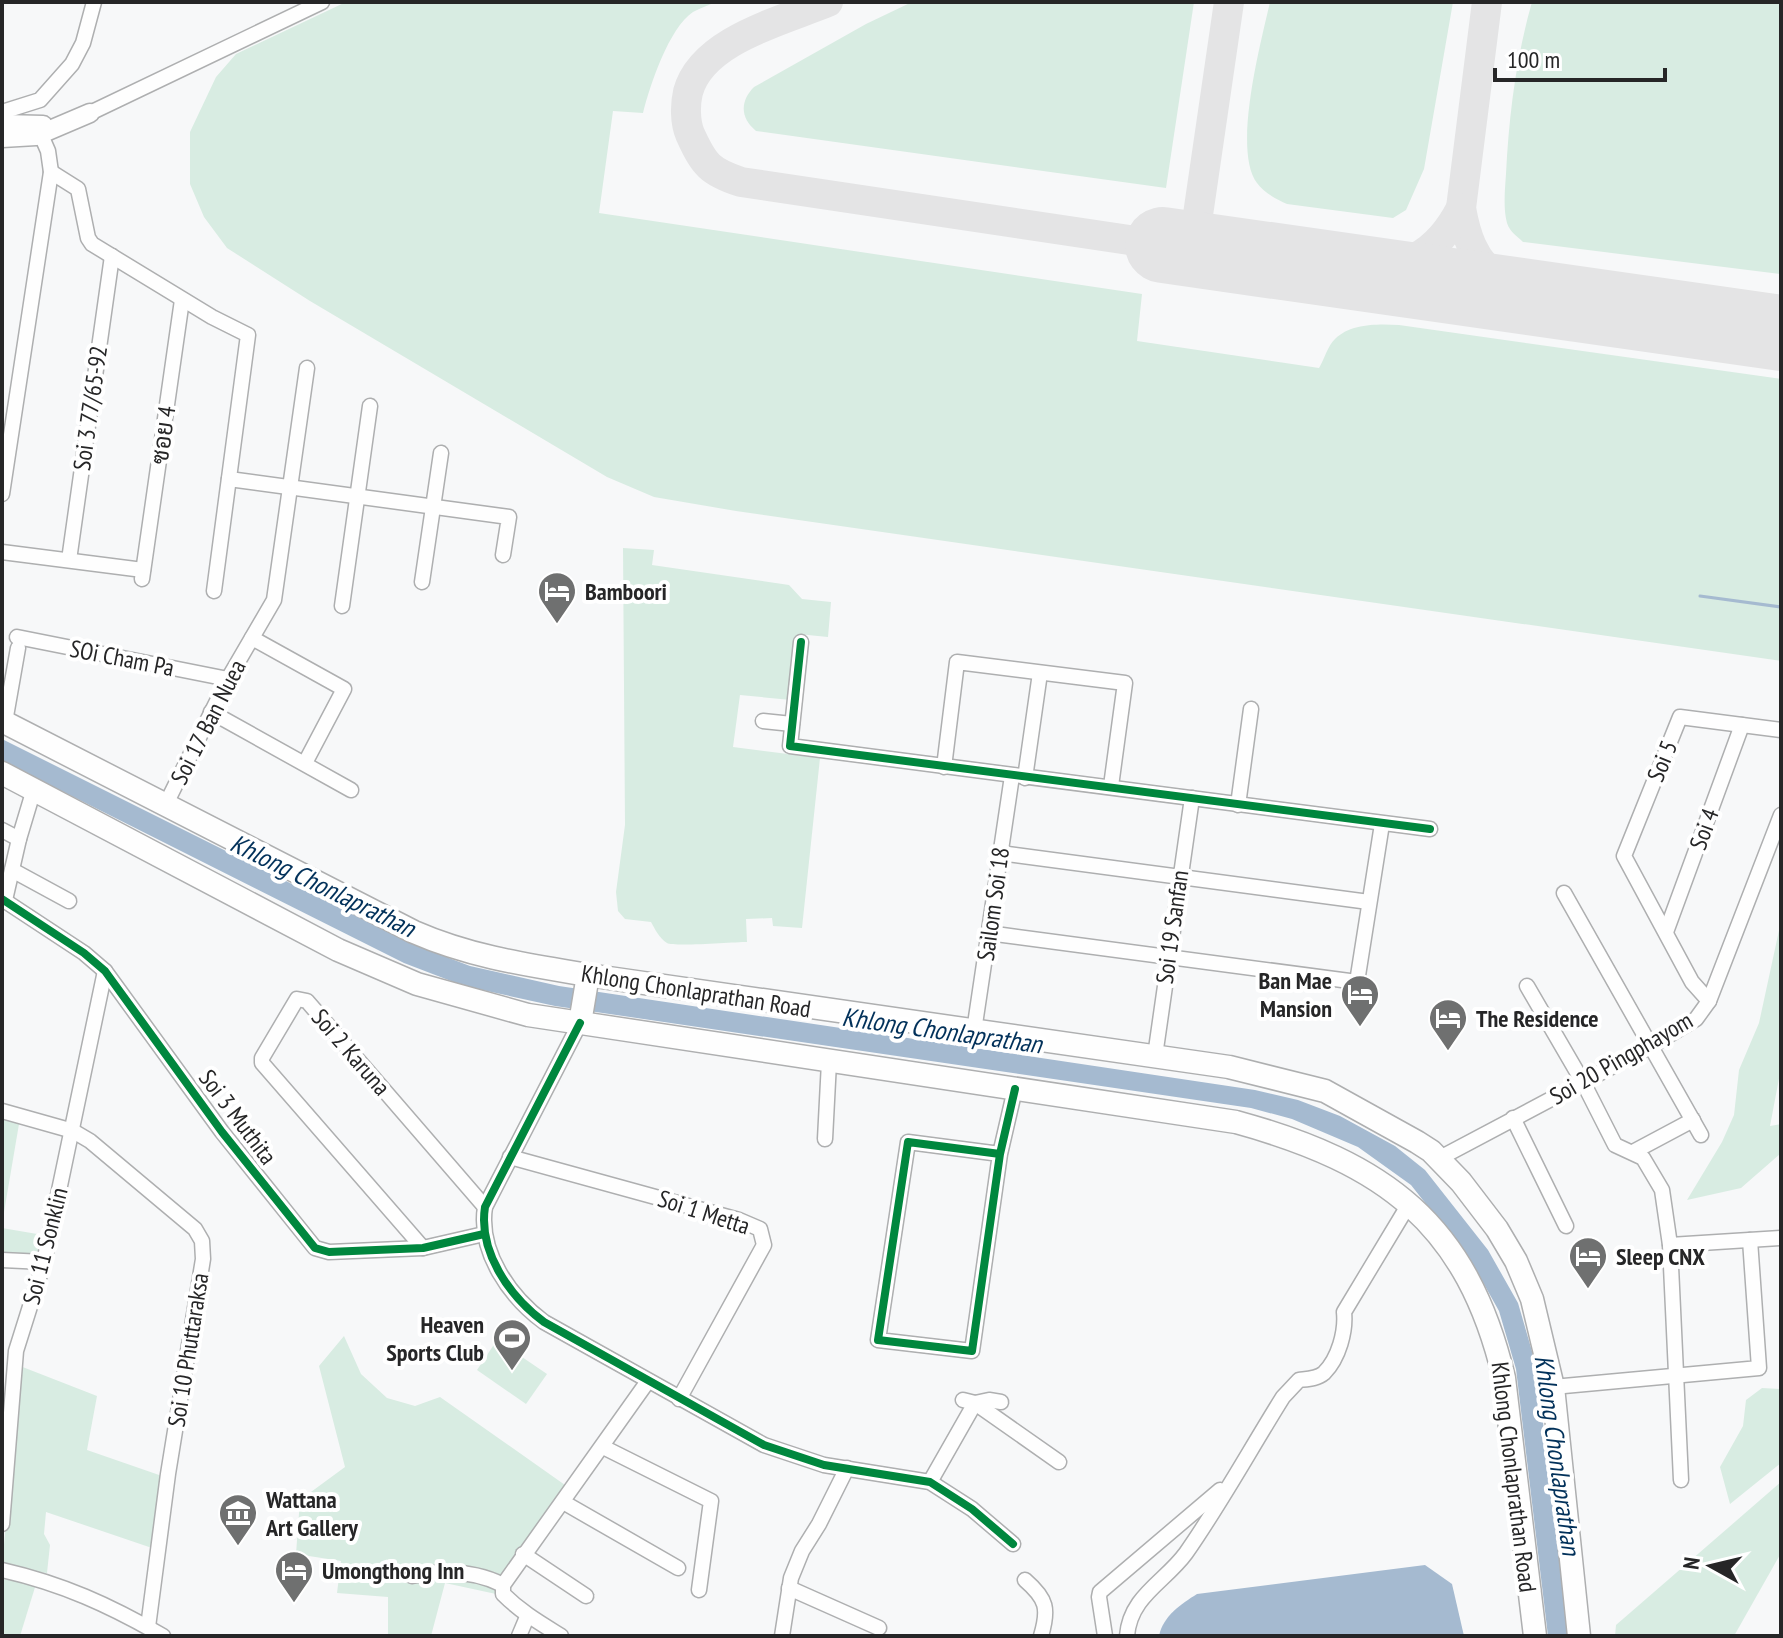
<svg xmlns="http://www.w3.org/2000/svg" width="1783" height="1638" font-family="'PT Sans Narrow',Sarabun,sans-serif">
<rect width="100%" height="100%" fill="#f7f8f9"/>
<g fill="#d8ece2">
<path d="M346,2h370c-7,3 -16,6 -23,10 -24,16 -43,73 -50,101l-30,-2 -14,102 543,81 -5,47 182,27c5,-8 9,-23 16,-29 16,-16 44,-15 64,-14l382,54v282l-1045,-150 -82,-14 -47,-20 -297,-176 -83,-53 -23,-31 -14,-33v-52l26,-55 20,-23z"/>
<path d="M912,2h282l-28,186 -410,-57c-16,-13 -16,-30 -2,-44l112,-63z"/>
<path d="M1270,2h183l-29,167 -18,41 -13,8 -106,-14c-10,-4 -24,-12 -30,-21 -25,-33 4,-141 13,-181z"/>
<path d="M1532,2h249v272l-258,-32c-6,-6 -13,-10 -16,-19 -4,-15 -2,-34 -1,-49 3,-59 10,-116 26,-172z"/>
<path d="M623,548l31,2 -2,15 137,20 13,14 29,3 -3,35 -30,-3 -7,66 -51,-5 -7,52 87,11 -18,170 -29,-2 -1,-8 -26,1 1,23c-14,0 -73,5 -80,1 -8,-5 -12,-14 -16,-21l-26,-3 -7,-8 -2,-19 9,-67z"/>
<path d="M1781,921v147l-11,58 11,-2v29l-40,35 -54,12 35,-58 12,-27 5,-45 20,-47z"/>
<path d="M2,1118l17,6 -17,100z"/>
<path d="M2,1228l41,7 -4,22 -37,-3z"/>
<path d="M344,1336l17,38 26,24 28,8 25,-9 125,88 -55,79 -14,30 -51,-11 -14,53h-43v-39l-51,-4 4,-32 -45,-7 4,-54 45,-33 -26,-101z"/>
<path d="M497,1340l50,34 -21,30 -49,-34z"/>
<path d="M20,1366l77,30 -10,54 75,26 -10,72 -106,-36 -2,22 6,11 -3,28 -45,-6z"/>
<path d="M1762,1388l19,1v74l-51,41 -10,-37 23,-41 3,-26z"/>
<path d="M1781,1482v71l-47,83h-119l1,-11z"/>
<path d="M2,1579l34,5 -16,52h-18z"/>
</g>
<g fill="#a5bad0">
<path d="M2,739l410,205 58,22 89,20 696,104 43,10 42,16 55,30 30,24 63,80 30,53 18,62 33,271h-21l-32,-267 -17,-58 -28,-50 -60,-76 -53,-38 -66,-28 -41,-11 -696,-102 -91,-20 -60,-23 -402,-202z"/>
<path d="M1425,1565l27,19 12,52h-305c4,-20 22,-32 38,-42z"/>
</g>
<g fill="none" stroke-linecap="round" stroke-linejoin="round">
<path stroke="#a5bad0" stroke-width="3" d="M1700,596l81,11"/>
<g stroke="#e4e4e5" stroke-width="30">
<path d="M828,2c-46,19 -126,38 -140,90 -3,13 -3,30 2,42 14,31 20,38 51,48l422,63"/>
<path d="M1487,2l-26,206c11,62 33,73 90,92"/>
<path d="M1193,249l36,-247"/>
<path d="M1350,272c54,-3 86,-15 111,-64"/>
</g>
<path stroke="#e4e4e5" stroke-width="76" d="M1163,245l618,88"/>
<g stroke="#aeafb0" stroke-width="17">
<g id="minor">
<path d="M2,112l38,-12 32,-36 11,-21 11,-41"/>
<path d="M90,113l232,-111"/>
<path d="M51,172l27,17 10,49 4,6 120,73 36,18 -34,256"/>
<path d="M229,479l280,38 -6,38"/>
<path d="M2,494l49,-322 -3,-21 -7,-16"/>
<path d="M2,552l141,18"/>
<path d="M69,560l43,-304"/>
<path d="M142,579l40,-279"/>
<path d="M422,582l19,-129"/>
<path d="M342,606l28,-200"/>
<path d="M17,637l211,42"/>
<path d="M252,638l92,51 -39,74"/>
<path d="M801,642l-11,104 640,83"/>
<path d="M211,712l140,78"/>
<path d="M763,721l29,3"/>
<path d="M5,722l13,-74"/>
<path d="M944,767l13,-105 168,21 -14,103"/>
<path d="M1025,778l15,-105"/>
<path d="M1238,805l13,-96"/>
<path d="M165,806l63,-127 46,-79 33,-232"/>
<path d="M2,830l17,9"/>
<path d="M1000,853l369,49"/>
<path d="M12,870l57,31"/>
<path d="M1564,893l137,242"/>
<path d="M2,899l82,54 21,18 117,161 93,116 14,4 94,-4 61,-14"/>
<path d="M5,900l14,-61 15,-50"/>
<path d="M1666,932l76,-207"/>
<path d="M988,933l369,49 25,-158"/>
<path d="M1527,986l57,98 31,61 28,13 19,32 8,55 11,235"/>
<path d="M1709,1001l-17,-19 -68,-126 56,-139 101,13"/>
<path d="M580,1023l-95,184c-7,45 25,90 59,115l220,123 60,20 106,17 42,27 41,35"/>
<path d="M974,1031l38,-255"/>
<path d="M1155,1056l37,-258"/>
<path d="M2,1111l71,20 17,10 105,88 7,12 1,18 -35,215 -20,153"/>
<path d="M1513,1118l53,108"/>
<path d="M825,1139l4,-77"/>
<path d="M1633,1152l60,-32"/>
<path d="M1000,1154l-92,-12 -30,198 94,11 28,-197 15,-65"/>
<path d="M510,1157l229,63 21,9 4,16 -85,154"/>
<path d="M1438,1159l213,-113 45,-27 13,-18 72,-186"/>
<path d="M1670,1245l111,-7"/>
<path d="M423,1248l-161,-185v-5l35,-59 10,2 178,206"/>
<path d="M2,1260l42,2"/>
<path d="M1553,1387l206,-19 -9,-128"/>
<path d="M963,1400l12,3 84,59"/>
<path d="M603,1447l108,54 -12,89"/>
<path d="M930,1482l45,-79 14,-3 12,2"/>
<path d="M563,1502l115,66"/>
<path d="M2,1524l14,-173 28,-89 61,-291"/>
<path d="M523,1554l63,42"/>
<path d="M2,1570c61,14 107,35 161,66"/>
<path d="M412,1576c30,-6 63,-5 91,9"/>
<path d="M1025,1580c22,19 24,29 16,56"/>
<path d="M789,1588l90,40"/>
<path d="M519,1636l8,-19"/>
<path d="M561,1636c-21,-13 -40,-24 -58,-42v-9l145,-204"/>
<path d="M782,1636l9,-58 11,-27 17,-27 28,-56"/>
<path d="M1105,1636l-6,-39 1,-5 120,-102"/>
<path d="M1127,1636c3,-40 38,-54 59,-83 35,-50 65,-105 97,-156l16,-17c8,-1 18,-1 25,-7 15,-15 22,-42 20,-61l65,-108"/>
</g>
</g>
<g stroke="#aeafb0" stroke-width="21">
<g id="tertiary">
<path d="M2,124l41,1"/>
<path d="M2,138l34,-2 54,-23"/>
</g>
</g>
<g stroke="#aeafb0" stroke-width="25">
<g id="primary">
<path d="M2,721l412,211c57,25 114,33 174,43l641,92 96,24 92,51 14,9 30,31 36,47 19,32 16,38 21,88 26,249"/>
<path d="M2,773l336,177 79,34 111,31 708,107c149,41 231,101 268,256l31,258"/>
<path d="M580,1023l8,-48"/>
</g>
</g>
<use href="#minor" stroke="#fefefe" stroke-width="14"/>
<use href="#tertiary" stroke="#fefefe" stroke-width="18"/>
<use href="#primary" stroke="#fefefe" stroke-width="22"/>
<g stroke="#fff" stroke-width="13">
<g id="cycleway">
<path d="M801,642l-11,104 640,83"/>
<path d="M2,899l82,54 21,18 117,161 93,116 14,4 94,-4 61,-14"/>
<path d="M580,1023l-95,184c-7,45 25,90 59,115l220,123 60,20 106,17 42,27 41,35"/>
<path d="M1000,1154l-92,-12 -30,198 94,11 28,-197 15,-65"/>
</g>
</g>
<use href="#cycleway" stroke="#00873e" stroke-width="8"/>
</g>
<defs>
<g id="hotel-pin" transform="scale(2)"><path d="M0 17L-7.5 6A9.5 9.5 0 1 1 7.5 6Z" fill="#6f7070" stroke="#fff"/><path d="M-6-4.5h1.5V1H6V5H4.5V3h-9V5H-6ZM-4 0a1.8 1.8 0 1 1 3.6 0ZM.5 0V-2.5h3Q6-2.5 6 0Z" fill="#fff"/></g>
<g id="stadium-pin" transform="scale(2)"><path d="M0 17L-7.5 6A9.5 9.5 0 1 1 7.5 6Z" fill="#6f7070" stroke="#fff"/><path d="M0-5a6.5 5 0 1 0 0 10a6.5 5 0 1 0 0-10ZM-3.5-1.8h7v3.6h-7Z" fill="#fff"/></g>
<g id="museum-pin" transform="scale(2)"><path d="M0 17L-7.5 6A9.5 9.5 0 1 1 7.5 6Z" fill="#6f7070" stroke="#fff"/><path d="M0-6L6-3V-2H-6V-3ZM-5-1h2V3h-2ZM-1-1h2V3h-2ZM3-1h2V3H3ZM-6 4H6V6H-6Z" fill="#fff"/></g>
</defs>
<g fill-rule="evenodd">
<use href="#hotel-pin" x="557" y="591"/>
<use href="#hotel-pin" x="1360" y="994"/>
<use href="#hotel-pin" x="1448" y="1018"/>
<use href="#hotel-pin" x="1588" y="1256"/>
<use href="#stadium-pin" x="512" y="1338"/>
<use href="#museum-pin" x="238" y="1513"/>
<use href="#hotel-pin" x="294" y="1570"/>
</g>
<g text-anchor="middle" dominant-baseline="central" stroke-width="8" stroke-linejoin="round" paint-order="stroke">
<g font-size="24" fill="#262627" stroke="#fff">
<text transform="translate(90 408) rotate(-82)">Soi 3 77/65-92</text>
<text transform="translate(163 435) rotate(-82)">ซอย 4</text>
<text transform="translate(122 658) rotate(11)">SOi Cham Pa</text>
<text transform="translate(208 722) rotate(-63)">Soi 17 Ban Nuea</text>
<text transform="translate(1662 761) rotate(-68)">Soi 5</text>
<text transform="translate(1704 829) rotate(-70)">Soi 4</text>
<text transform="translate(993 904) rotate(-82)">Sailom Soi 18</text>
<text transform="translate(1172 927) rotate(-82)">Soi 19 Sanfan</text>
<text transform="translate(696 991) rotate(9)">Khlong Chonlaprathan Road</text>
<text transform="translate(351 1052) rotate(49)">Soi 2 Karuna</text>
<text transform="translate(1621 1058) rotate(-30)">Soi 20 Pingphayom</text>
<text transform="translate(238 1117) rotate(53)">Soi 3 Muthita</text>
<text transform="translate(704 1212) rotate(18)">Soi 1 Metta</text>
<text transform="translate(45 1246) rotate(-76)">Soi 11 Sonklin</text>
<text transform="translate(188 1350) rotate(-81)">Soi 10 Phuttaraksa</text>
<text transform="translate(1514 1477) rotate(83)">Khlong Chonlaprathan Road</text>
</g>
<g font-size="24" font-weight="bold" fill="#262627" stroke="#fff" text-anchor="start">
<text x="585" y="591">Bamboori</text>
<text x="1332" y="980" text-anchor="end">Ban Mae<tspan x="1332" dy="28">Mansion</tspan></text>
<text x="1476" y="1018">The Residence</text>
<text x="1616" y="1256">Sleep CNX</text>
<text x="484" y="1324" text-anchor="end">Heaven<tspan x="484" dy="28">Sports Club</tspan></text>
<text x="266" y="1499">Wattana<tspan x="266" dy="28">Art Gallery</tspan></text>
<text x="322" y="1570">Umongthong Inn</text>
</g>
<g font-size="26" font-style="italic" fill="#02315a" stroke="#fff">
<text transform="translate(323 885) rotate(26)">Khlong Chonlaprathan</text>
<text transform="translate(942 1030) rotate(8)">Khlong Chonlaprathan</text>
<text transform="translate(1558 1455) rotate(82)">Khlong Chonlaprathan</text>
</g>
</g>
<rect width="1783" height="1638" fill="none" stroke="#262627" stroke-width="8"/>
<g transform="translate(1711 1566) rotate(278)" stroke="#ffffff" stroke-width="6" paint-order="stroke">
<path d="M0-6L14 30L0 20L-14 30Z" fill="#262627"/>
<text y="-12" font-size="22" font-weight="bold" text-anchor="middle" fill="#262627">N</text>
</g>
<path d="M1495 68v12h170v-12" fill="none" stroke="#262627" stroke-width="4"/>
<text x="1507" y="68" font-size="24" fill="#262627" stroke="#ffffff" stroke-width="6" paint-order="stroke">100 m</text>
</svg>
